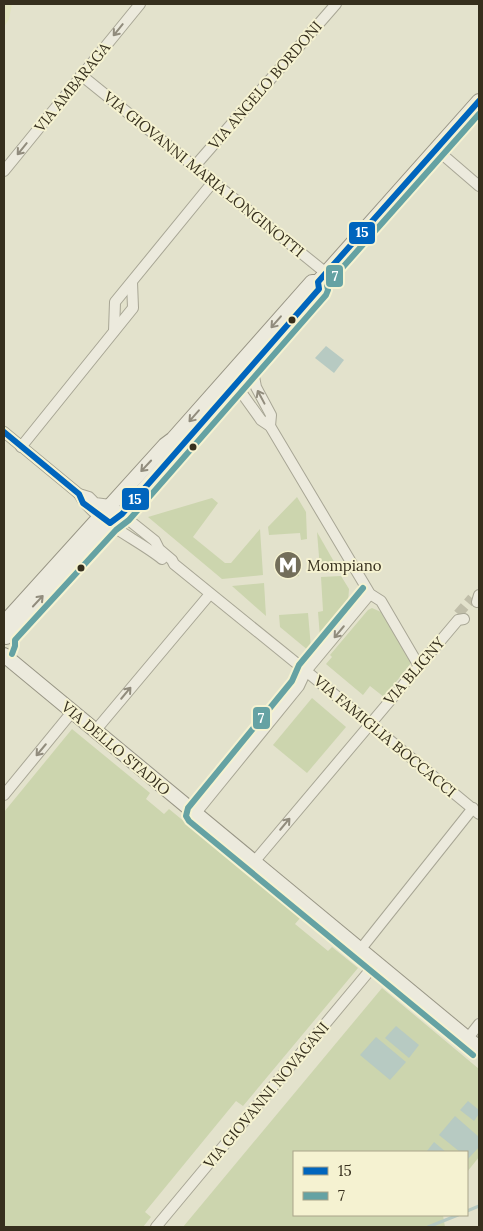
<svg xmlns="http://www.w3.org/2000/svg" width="483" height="1231" font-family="Lora,serif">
<rect width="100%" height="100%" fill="#e3e2cc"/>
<path fill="#e1e3bc" d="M4,4h8l-3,15 -5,8z"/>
<g fill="#ccd5ae">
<path d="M297,497l9,15 1,27 -6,1 -1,-7 -31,2 -1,-8z"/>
<path d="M212,498l6,5 -25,34 32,26h6l29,-34 3,46 -41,4 -74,-62z"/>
<path d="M317,532l20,35 -17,2z"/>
<path d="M298,570l1,6 -18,2 -1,-7z"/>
<path d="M341,576l8,13 -1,14 -28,34 -2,-25 5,-1 -2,-34z"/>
<path d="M264,583l2,33 -34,-30z"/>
<path d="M372,608l9,4 30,51 -27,34 -14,-11 -7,9 -37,-31 6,-7 -2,-2 38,-45z"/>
<path d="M308,613l3,35 -2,3 -29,-24 -1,-12z"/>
<path d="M312,698l34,29 -39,46 -34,-28z"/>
<path d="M72,729l78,64 -4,6 18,15 5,-5 132,108 -6,7 33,27 4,-4 26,21 -115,138 -7,-5 -91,111 6,5 -8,10h-139v-415z"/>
<path d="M382,988l97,81v88l-12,15v-20h-173v63h149l2,12h-262z"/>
</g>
<g fill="#b7cac2">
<path d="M326,346l18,14 -10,13 -19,-15z"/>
<path d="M396,1026l23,19 -10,13 -24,-20z"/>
<path d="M376,1037l30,25 -16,18 -30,-25z"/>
<path d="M468,1101l11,9v4l-5,7 -14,-11z"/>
<path d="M455,1116l24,21v10l-11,12 -1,-1v-6h-7l-21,-17z"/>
<path d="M434,1142l12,10 -19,-1z"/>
</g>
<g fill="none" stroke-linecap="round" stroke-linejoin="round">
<g stroke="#b7cac2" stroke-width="3">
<path d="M467,1211l12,-5"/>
<path d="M428,1227l30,-12"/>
</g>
<path stroke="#c0bea9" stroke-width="10" stroke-dasharray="10 5" stroke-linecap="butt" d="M458,614l14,-16"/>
<g stroke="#a8a695" stroke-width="12">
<g id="street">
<path d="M81,75l245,198"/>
<path d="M436,149l43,37"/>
<path d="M194,167l142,-163"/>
<path d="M4,171l136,-167"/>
<path d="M114,331l1,-29 98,-120"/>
<path d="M252,366l4,21 15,28 -1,11"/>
<path d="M236,385l25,35 9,6 100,168 11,7 38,65"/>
<path d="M4,432l75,62 10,3 6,6 15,2 45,36 4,8 13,11 2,4 132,107 173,143"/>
<path d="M21,447l112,-139 -1,-26"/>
<path d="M79,494c12,25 60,46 83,65"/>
<path d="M477,602l2,-7"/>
<path d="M95,731l115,-137"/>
<path d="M4,795l68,-83"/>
<path d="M195,814l104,-128 7,-15 64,-77"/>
<path d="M254,862l204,-242 6,-1"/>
<path d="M360,950l113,-142"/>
<path d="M468,1038l11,-14"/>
<path d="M156,1227l220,-264"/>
</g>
</g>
<g stroke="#989585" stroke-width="16">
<g id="secondary">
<path d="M4,623l161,-178 8,-6 139,-157h6l161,-181"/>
<path d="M6,637l104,-114 12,-9 197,-225 -1,-7"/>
<path d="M4,655l475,393"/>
</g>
</g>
<use href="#street" stroke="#eceadd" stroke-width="10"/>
<use href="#secondary" stroke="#eceadd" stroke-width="14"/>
<g stroke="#f5f2d1" stroke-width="10">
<path id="bus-1" d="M4,432l75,62 4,9 27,20 12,-9 197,-225 -1,-7 161,-181"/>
</g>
<g stroke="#f5f2d1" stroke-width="10">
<g id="bus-2">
<path d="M363,588l-64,77 -7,16 -104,127 -2,8 3,5 284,234"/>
<path d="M12,654l3,-8v-6l101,-110 13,-10 197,-225 2,-5 -1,-5 152,-171"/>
</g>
</g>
<use href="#bus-1" stroke="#0065bd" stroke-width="6"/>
<use href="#bus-2" stroke="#65a2a3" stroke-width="6"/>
</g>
<defs><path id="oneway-shaft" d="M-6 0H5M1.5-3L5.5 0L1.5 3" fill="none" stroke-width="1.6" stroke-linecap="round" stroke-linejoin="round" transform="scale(1.25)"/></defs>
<g stroke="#918c7d">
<use href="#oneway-shaft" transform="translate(118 30) rotate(129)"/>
<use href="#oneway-shaft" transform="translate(22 149) rotate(129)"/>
<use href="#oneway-shaft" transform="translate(276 322) rotate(131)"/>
<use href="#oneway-shaft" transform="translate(261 397) rotate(-118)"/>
<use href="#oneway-shaft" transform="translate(194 416) rotate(131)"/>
<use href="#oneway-shaft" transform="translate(146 466) rotate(133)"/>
<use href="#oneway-shaft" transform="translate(38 601) rotate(-47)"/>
<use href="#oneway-shaft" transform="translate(339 632) rotate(130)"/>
<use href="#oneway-shaft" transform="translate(126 693) rotate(-50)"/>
<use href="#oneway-shaft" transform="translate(41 750) rotate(130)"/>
<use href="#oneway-shaft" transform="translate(285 824) rotate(-50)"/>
</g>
<defs>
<g id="metro-disc" transform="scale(1.4375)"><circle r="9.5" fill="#736e5a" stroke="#f5f2d1"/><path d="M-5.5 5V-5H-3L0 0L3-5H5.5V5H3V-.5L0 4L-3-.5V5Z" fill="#fff"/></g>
</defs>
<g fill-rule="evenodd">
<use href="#metro-disc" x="288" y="565"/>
</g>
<g fill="#362f1d" stroke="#f5f2d1" stroke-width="2">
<circle cx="292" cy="320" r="4.5"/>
<circle cx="193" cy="447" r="4.5"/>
<circle cx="81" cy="568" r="4.5"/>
</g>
<g text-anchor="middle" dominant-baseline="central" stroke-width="4" stroke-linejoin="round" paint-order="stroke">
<g font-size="15" fill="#362f1d" stroke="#f5f2d1">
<text transform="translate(265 85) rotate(-49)">VIA ANGELO BORDONI</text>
<text transform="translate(72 87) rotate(-51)">VIA AMBARAGA</text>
<text transform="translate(204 174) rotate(39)">VIA GIOVANNI MARIA LONGINOTTI</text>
<text transform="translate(414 671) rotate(-49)">VIA BLIGNY</text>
<text transform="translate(385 736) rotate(40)">VIA FAMIGLIA BOCCACCI</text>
<text transform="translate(116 748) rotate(40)">VIA DELLO STADIO</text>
<text transform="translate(266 1095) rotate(-50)">VIA GIOVANNI NOVAGANI</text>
</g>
<g font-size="15" fill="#362f1d" stroke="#f5f2d1" text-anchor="start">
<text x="307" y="565">Mompiano</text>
</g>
</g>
<g stroke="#f5f2d1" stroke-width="2">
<rect x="348" y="221" width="28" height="24" rx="5" fill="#0065bd"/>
<rect x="325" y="264" width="19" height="24" rx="5" fill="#65a2a3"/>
<rect x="121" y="487" width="29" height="24" rx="5" fill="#0065bd"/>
<rect x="252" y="706" width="19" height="24" rx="5" fill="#65a2a3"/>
</g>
<g font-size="14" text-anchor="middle" font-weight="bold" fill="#fff">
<text x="362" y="237">15</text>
<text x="335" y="281">7</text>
<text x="135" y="504">15</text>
<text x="261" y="723">7</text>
</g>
<rect width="483" height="1231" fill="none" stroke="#362f1d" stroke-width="10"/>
<rect x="293" y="1151" width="175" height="65" fill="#f5f2d1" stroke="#a9a489"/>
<rect x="303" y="1167" width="25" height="8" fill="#0065bd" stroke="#a9a489"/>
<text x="338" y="1176" font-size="15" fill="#362f1d">15</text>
<rect x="303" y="1192" width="25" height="8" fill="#65a2a3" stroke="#a9a489"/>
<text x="338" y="1201" font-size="15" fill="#362f1d">7</text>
</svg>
